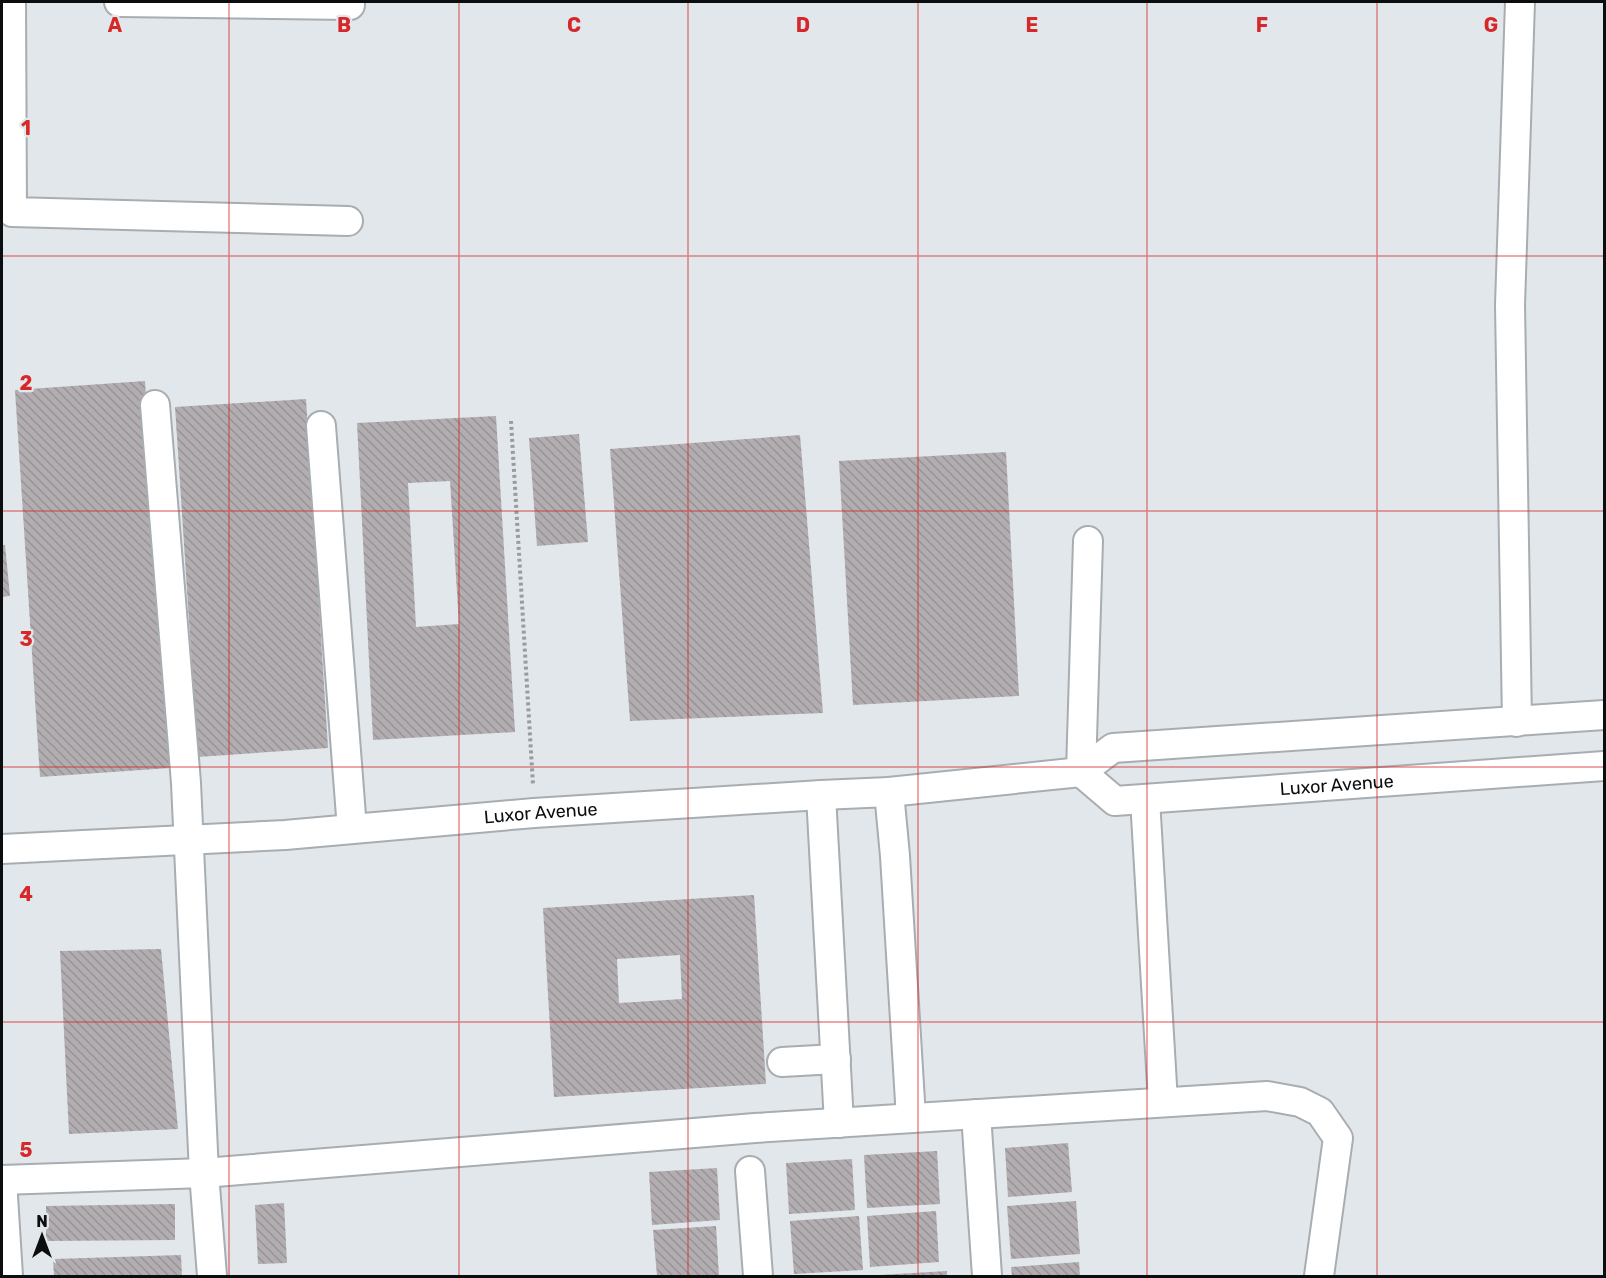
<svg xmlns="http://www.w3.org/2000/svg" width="1606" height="1278" font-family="Rubik,sans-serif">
<defs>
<pattern id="building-back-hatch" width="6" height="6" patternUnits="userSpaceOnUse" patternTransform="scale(1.5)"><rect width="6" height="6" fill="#b2adb0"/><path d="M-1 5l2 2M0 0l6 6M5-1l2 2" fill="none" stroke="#989496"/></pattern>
</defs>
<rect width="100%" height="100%" fill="#e2e7ec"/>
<g fill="url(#building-back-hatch)" fill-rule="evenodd">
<path d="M145,381l25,387 -130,9 -25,-387z"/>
<path d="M306,399l22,349 -130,9 -23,-350z"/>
<path d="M496,416l19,316 -142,8 -16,-317zM450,481l9,143 -43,3 -8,-144z"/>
<path d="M579,434l9,108 -51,4 -8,-108z"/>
<path d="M800,435l23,278 -193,8 -20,-272z"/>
<path d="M1006,452l13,244 -166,9 -14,-244z"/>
<path d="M2,545h3l5,51 -8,1z"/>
<path d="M754,895l12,189 -212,13 -11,-189zM680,955l2,44 -63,4 -2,-44z"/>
<path d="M161,949l17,180 -109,5 -9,-183z"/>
<path d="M1068,1143l4,49 -64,5 -3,-49z"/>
<path d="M937,1151l3,53 -73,4 -3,-53z"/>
<path d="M852,1159l3,51 -66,4 -3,-51z"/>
<path d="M717,1168l3,52 -68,5 -3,-53z"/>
<path d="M1076,1201l4,53 -69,5 -4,-53z"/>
<path d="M284,1203l3,60 -29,1 -3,-59z"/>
<path d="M175,1204v36l-129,1v-35z"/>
<path d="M936,1211l3,51 -69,5 -3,-51z"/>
<path d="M859,1216l4,54 -69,4 -4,-53z"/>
<path d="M716,1226l3,50h-62l-4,-46z"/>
<path d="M181,1255l1,21h-128l-1,-17z"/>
<path d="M1079,1262l1,14h-68l-1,-9z"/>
<path d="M947,1271v5h-68v-1z"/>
</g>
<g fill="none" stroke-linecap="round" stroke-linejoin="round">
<g stroke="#a7adb1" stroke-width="32">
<g id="minor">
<path d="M11,2l1,210 336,9"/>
<path d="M119,2l231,3v-3"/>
<path d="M155,405l31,378 18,390 8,103"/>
<path d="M321,426l31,403"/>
<path d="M1517,722l-7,-417 10,-303"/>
<path id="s1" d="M1081,772l34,29 489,-35"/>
<path d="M1081,772l7,-231"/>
<path d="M889,792l6,64 16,262"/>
<path d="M821,795l18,328"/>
<path d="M1145,799l18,303"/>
<path id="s2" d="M2,849l283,-14 249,-22 287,-18 68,-3 192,-20 32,-24 491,-33"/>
<path d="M782,1062l54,-3"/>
<path d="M976,1114l11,162"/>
<path d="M750,1171l8,105"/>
<path d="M2,1180l202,-7 551,-45 512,-32 33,6 20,10 18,26 -19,138"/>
<path d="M2,1180l6,96"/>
</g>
</g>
<path stroke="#989ca0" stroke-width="4" stroke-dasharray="3 3" stroke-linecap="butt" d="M511,421l22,364"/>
<use href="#minor" stroke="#fff" stroke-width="28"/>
</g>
<path fill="none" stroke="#d62828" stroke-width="1.5" stroke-opacity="0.55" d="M229,2v1274M459,2v1274M688,2v1274M918,2v1274M1147,2v1274M1377,2v1274M2,256h1602M2,511h1602M2,767h1602M2,1022h1602"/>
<g text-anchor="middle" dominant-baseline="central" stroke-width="4.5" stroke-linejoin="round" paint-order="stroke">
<g font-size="18" fill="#0b0d0e" stroke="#e2e7ec">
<text stroke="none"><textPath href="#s1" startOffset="267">Luxor Avenue</textPath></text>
<text stroke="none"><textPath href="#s2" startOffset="540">Luxor Avenue</textPath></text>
</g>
</g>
<g font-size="20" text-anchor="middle" font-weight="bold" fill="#d62828" stroke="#e2e7ec" stroke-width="4.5" stroke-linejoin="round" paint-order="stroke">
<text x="115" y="32">A</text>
<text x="344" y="32">B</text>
<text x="574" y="32">C</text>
<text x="803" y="32">D</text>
<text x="1032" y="32">E</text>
<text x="1262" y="32">F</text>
<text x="1491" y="32">G</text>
<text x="26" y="135">1</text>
<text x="26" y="390">2</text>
<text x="26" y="646">3</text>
<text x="26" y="901">4</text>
<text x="26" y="1157">5</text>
</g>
<rect width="1606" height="1278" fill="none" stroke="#0b0d0e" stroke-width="6"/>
<g transform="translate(42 1236)" stroke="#e2e7ec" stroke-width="4.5" paint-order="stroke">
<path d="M0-4.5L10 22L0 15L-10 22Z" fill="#0b0d0e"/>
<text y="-9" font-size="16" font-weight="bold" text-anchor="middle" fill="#0b0d0e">N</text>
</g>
</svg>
